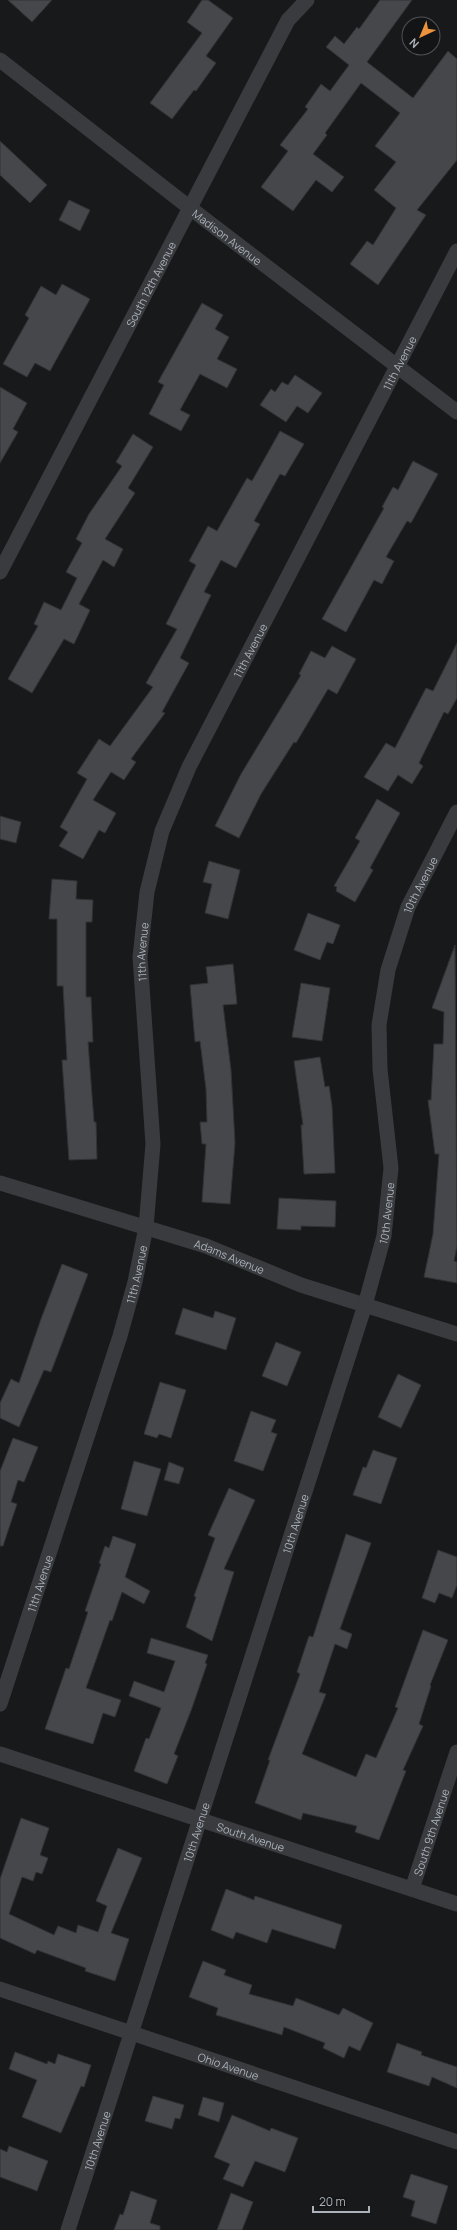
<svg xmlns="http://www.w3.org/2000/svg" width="457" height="2230" font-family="Manrope,sans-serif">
<rect width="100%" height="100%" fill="#18191a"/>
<g fill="#45474a" stroke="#323336">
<path d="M8,0h44l-20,22z"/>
<path d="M202,0h6l25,18 -27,38 10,7 -20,28 -2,-1 -22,29 -22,-16 52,-70 -15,-11z"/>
<path d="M380,0h32l-45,62 46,36 35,-47 9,8v101l-40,50 9,5 -48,70 -28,-21 17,-23 6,4 23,-37 -22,-18 22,-28 -21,-16 25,-33 -39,-30 -36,50 2,2 -14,19 31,23 -12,15 -16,-12 -23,31 -32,-24 27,-36 -8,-6 28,-36 -3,-2 16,-23 9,7 19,-26 -23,-18 9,-11 9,8 13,-17 2,2z"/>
<path d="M0,141l47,44 -17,18 -30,-28z"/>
<path d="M69,200l21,10 -10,21 -21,-11z"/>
<path d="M62,284l28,15 -40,72 -15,-8 -8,14 -24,-13 26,-46 -4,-3 16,-29 15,9z"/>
<path d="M202,303l21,12 -8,14 14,8 -12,22 20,10 -10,19 -27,-14 -20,36 10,5 -9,16 -32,-17 15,-29 -6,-3z"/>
<path d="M295,375l27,18 -14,20 -11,-7 -11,16 -26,-17 11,-16 4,3 7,-10 6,3z"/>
<path d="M0,387l27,16 -14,26 5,3 -18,31z"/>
<path d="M280,431l24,13 -19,32 -5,-2 -26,47 6,3 -24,44 -15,-8 -17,32 7,3 -31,63 9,5 -27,49 3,1 -34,46 5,3 -12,18 -13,-8 -18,28 23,13 -11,20 -6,-3 -16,29 -24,-13 9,-14 -8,-5 27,-48 -10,-6 22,-34 11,7 43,-59 -7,-4 31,-54 -11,-5 30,-59 -7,-4 19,-35 9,5 30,-53 5,3z"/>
<path d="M133,434l20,13 -25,41 7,5 -30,46 18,10 -9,18 -11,-7 -24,44 11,6 -16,34 -10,-5 -32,54 -24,-14 30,-53 -4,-2 10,-22 17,8 16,-32 -11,-6 16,-29 -6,-4 13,-25 33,-48 -6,-4z"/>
<path d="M413,461l25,13 -27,49 -4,-2 -21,36 8,4 -12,23 -8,-4 -28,52 -24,-13 62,-111 -2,-1 11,-20 5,3z"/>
<path d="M457,643v55l-9,16 -4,-2 -25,51 4,3 -11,18 -14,-9 -10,16 -24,-14 22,-34 9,5 31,-60 7,3z"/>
<path d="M332,646l24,13 -19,35 -9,-5 -32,54 -2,-1 -33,52 -22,44 -24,-12 26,-52 60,-99 -2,-1 12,-23 14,7z"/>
<path d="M377,799l23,14 -30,55 3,2 -18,32 -19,-11 1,-4 -3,-1 26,-45 -5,-3z"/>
<path d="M0,816l21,6 -5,21 -16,-4z"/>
<path d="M209,861l31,9 -12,49 -23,-6 7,-29 -9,-2z"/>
<path d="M52,879l25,2 -1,18 17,1 -1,22h-6v75h5l2,45h-5l6,80h2l1,37 -28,1 -7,-100h5l-4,-74h-6v-67h-8z"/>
<path d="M308,913l32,12 -7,19 -6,-2 -7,18 -26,-10z"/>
<path d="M455,945l2,301 -3,15 3,1v21l-33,-6 9,-43 6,-80h-4l-7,-54h3l3,-56h9l1,-32 -12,-4z"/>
<path d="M233,964l4,40 -14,1 8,65 4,73 -5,61 -28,-2 4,-58h-4l-2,-22h7l-1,-33 -6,-48 -5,1 -5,-57 18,-2 -2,-16z"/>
<path d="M301,983l29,5 -8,53 -30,-4z"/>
<path d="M320,1057l5,30 4,-1 3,20 3,67 -31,1 -3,-49h2l-9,-64z"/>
<path d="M279,1198l57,3 -1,26 -34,-1v4l-24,-1z"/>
<path d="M62,1264l26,10 -37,98 -7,-2 -25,57 -19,-9v-15l11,-24 8,4 22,-64z"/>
<path d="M183,1308l30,10 2,-7 21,7 -10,32 -51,-16z"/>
<path d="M276,1342l25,10 -14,34 -25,-10z"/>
<path d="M398,1374l23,11 -20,43 -23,-11z"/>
<path d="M160,1382l26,8 -15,48 -12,-4 -2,4 -13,-4z"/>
<path d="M251,1411l25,9 -5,12 6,2 -14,37 -29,-10z"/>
<path d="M13,1438l25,9 -14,35 -6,-2 -7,22 6,2 -14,42h-3v-75z"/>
<path d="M373,1450l24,8 -16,46 -28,-9 10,-28 3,1z"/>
<path d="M134,1461l27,8 -14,47 -26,-7z"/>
<path d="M169,1462l15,6 -5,16 -15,-4z"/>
<path d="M229,1488l26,12 -31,69 10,3 -22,69 -26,-14 10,-30 -2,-1 21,-58 -7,-3z"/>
<path d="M346,1534l25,9 -31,86 12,5 -5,15 -12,-5 -16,48 7,2 -24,60 54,23 10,-23 10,4 22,-50 -3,-1 28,-77 25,10 -18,45 1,1 -12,38 4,2 -20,44 3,1 -27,69 -24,-8 2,-6 -54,-13 -2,7 -46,-17 15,-43h-2l32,-86 -3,-2 12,-36 4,1z"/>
<path d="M113,1536l23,8 -11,33 25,14 -6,13 -22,-12 -10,29 -2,-1 -24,68 35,12 -6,17 -12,-4 -10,31 -48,-15 21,-61 3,1 19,-57 -3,-1 16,-47 -2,-1 6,-17 4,2z"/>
<path d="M438,1550l19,7v28l-5,13 -13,-5 -4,10 -13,-5z"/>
<path d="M151,1638l57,17 -3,8 2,1 -15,44 -18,46 4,2 -11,28 -33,-13 12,-33 3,1 12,-31 -32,-12 5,-15 30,11 11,-31 -28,-8z"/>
<path d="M21,1818l28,10 -9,27 8,3 -6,16 -6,-2 -3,9 -11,-4 -13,37 45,21 4,-9 18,7 2,-8 20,7 9,-26 -11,-5 22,-53 24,10 -31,75 18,6 -14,42 -30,-10 1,-3 -49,-18 -2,4 -35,-16v-59z"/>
<path d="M226,1889l28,11 1,-4 87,29 -7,24 -63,-20 -5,14 -31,-11 -3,7 -22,-9z"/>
<path d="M203,1961l23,9 -2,5 28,10 -3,9 44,12 3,-8 43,17 4,-7 30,15 -13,28 -11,-5 -5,12 -21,-10 2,-5 -41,-16 -2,8 -66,-20 2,-7 -29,-11z"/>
<path d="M397,2043l25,9 -1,3 36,12v21l-25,-11 -3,9 -42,-14z"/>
<path d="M15,2052l32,12 1,-3 7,3 3,-10 33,11 -7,22 -3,-1 -20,47 -39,-16 15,-37 -28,-11z"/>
<path d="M153,2096l31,9 -4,14 -5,-1 -3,11 -27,-8z"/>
<path d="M203,2097l21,6 -5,19 -21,-7z"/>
<path d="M232,2115l38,16 1,-3 27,10 -13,34 -30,-11 -12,26 -20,-8 7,-15 -16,-7z"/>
<path d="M9,2146l39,15 -11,30 -37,-14v-28l7,3z"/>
<path d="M411,2174l37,12 -12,38 -25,-8 4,-15 -12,-4z"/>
<path d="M131,2191l26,9 -7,23 10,3v4h-46l6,-16 3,1z"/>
<path d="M231,2193l22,9 -11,28h-25z"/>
</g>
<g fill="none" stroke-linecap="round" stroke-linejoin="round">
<g stroke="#393b3f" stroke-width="15">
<path id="s1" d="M0,60l190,148 267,204"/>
<path id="s2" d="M0,572l288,-552 19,-20"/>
<path id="s3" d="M0,1183l206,63 95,39 156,49"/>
<path id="s4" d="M0,1704l120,-368 15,-54 11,-55 7,-83 -13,-187 7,-65 15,-61 27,-64 268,-516"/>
<path id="s5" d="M0,1754l457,150"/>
<path id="s6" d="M412,1889l45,-137"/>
<path id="s7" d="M0,1989l457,153"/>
<path id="s8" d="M68,2230l297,-925 19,-69 7,-68 -11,-99 -1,-44 9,-55 20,-63 49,-95"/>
</g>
</g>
<g text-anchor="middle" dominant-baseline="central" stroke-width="4" stroke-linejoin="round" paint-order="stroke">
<g font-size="11" fill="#abb2ba" stroke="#131415">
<text stroke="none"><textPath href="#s1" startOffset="288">Madison Avenue</textPath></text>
<text stroke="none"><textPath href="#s2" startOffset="325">South 12th Avenue</textPath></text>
<text stroke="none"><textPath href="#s4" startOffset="1423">11th Avenue</textPath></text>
<text stroke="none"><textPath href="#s4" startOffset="1099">11th Avenue</textPath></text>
<text stroke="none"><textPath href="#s8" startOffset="1402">10th Avenue</textPath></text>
<text stroke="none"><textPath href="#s4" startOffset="775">11th Avenue</textPath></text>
<text stroke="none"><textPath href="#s8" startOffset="1066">10th Avenue</textPath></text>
<text stroke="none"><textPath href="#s3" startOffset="241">Adams Avenue</textPath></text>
<text stroke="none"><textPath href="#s4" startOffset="451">11th Avenue</textPath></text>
<text stroke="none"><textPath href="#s8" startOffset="742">10th Avenue</textPath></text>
<text stroke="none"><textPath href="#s4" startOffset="127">11th Avenue</textPath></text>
<text stroke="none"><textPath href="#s8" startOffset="418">10th Avenue</textPath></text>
<text stroke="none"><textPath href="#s6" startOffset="60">South 9th Avenue</textPath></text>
<text stroke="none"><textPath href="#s5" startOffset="264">South Avenue</textPath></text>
<text stroke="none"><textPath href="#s7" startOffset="241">Ohio Avenue</textPath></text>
<text stroke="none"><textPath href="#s8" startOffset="94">10th Avenue</textPath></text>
</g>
</g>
<g transform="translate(421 36) rotate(224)"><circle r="19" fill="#131415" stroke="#505357"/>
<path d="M0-3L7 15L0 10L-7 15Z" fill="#ee933d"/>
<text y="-6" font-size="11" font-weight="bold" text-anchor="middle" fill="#abb2ba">N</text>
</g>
<path d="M313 2206v6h56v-6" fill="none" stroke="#abb2ba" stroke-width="2"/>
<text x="319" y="2206" font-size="12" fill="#abb2ba" stroke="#131415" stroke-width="3" paint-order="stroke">20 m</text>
</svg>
